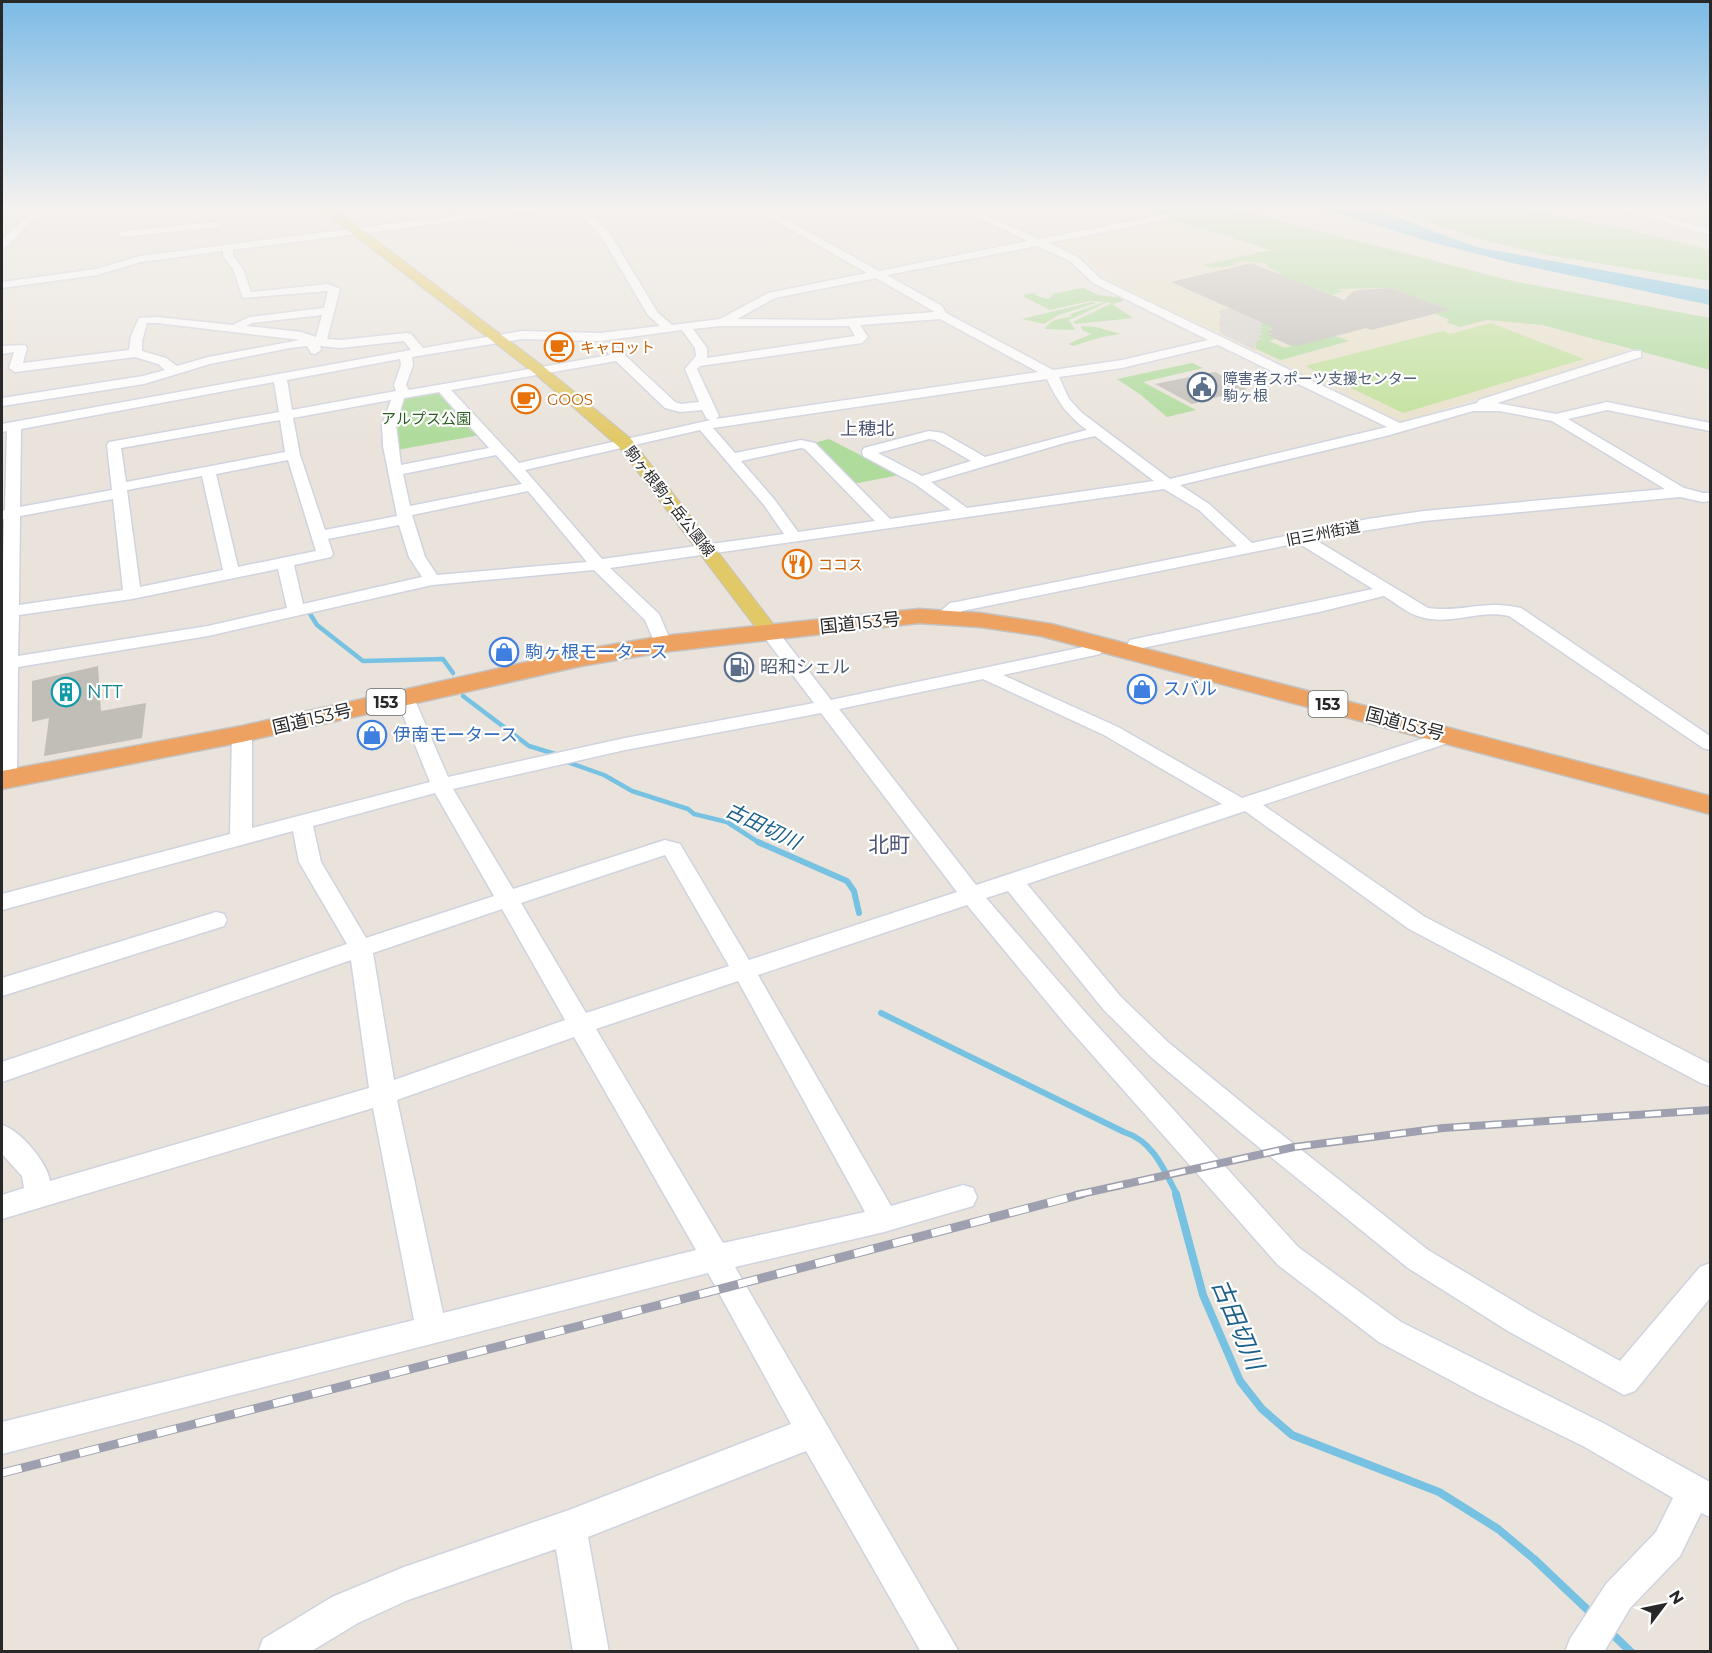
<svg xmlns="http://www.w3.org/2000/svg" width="1712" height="1653" font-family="Montserrat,'Noto Sans JP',sans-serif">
<rect width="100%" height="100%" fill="#e9e3db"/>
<path fill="#e9e1cb" d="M1180,215l389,113 62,24 -224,68h-9l-279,-135 -40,-32 -28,-12z"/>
<g fill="#afdb9c">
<path d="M1149,208h82l281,73 198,37v52l-168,-45 -56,-5 -26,7 -14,-5 4,-2 -15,-6 14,-4 -57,-22 -54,1 5,2 -11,4 -55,-22h3l-14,-7 3,-1 -4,-2 -23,-2 -9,2 4,2c-10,2 -25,4 -34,0l68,-15 -100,-31v-3z"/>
<path d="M1391,208h132l39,10 60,10 88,22v31l-163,-26 -68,-16z"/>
<path d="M1083,288l15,7 24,3 1,3 -11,3 21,14 -57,6 -3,-2 39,-19 -4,-1 -39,18 6,10 -30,-1c6,-11 17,-10 27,-13l-2,-2 35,-12 -15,-1 -40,9 -26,-13 1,-3 10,-1 2,3 11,3 5,-3 -1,-2z"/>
<path d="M1092,302l4,1 -37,12 -15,9 -22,-5z"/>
<path d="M1273,321l8,3 -13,6 6,4 -5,1 6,4 -6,2 16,7 14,-4 3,1 31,-10 16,6 -68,19 -25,-11v-13l4,-12z"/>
<path d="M1081,326l15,1 25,7 -19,3 -29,9 -5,-2 23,-10 -9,-4z"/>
<path d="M1192,363l11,5 -60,14 53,28 -29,7 -26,-22 -24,-16z"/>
<path d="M435,391l6,1 39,43 -83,15 -2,-25 7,-27z"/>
<path d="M829,439l70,36 -46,9 -39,-41z"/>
</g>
<path fill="#c0e199" d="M1491,323l93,36 -181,54 -98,-47 138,-35 7,3z"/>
<path fill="#d6d2cd" d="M1230,308l8,4 10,-2 25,11 -12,3 -1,2 4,2 -5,1 4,2 -4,1 5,2 -7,2 6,3 -6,2 -2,9 -35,-17v-8h-2l3,-9 -3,-5z"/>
<path fill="#77c2e2" d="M1321,208h50l105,39 234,43v15l-198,-42 -81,-21z"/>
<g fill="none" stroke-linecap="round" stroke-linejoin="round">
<g stroke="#77c2e2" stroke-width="4.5">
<path d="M307,609l10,16 46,36 80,-2 10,14"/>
<path d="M463,696l66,50 26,8"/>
<path d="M567,762l37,13 28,16 56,18 6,5 33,8 34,22"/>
</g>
<g stroke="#77c2e2" stroke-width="6">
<path d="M758,842l89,39 7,10 5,22"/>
<path d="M881,1013l243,119c29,9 40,37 53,63"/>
</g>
<g stroke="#77c2e2" stroke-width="8">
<path d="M1176,1194l27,101 37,86 22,28 30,26 147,57 59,37 36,30 58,55"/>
<path d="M1609,1631l22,21"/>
</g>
</g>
<g fill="#c1bdb7">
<path d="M1251,263l93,37 8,-8 7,-2 33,-2 58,22 -79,20 -5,-2 -64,17 -11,1 -24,-11 7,-1 -7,-3 6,-2 -3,-1 2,-1 -101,-45z"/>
<path d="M1215,372l32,17 -55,15 -37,-20z"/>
<path d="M98,666l3,45 45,-8 -4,35 -98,18 5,-38 -17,4v-41z"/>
</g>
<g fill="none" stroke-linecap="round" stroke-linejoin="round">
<g stroke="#d0d3df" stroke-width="3">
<g id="minor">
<path d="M34,208h11l-39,39 -4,1v-8z"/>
<path d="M512,208h30l-5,3 -304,39v6l10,13 8,23 77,-8 12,5 -13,50 13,1 67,-7 4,1 12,14 99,-17 78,2 60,-7 -12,-11 -47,-79 -30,-28h11l27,24 49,81 14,12 48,-6 48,-26 99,-20 -114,-65h13l113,63 149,-30 -70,-33h13l68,31 128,-25 3,1v4l-121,24 29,14 23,22 299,144 77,-20 2,-3 154,-49h8v6l-144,46 59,11 51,-12 103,21v8l-103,-21 -39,9 116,69 19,5h7v8l-7,1 -23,-5 -256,24 -110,18 114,69c34,5 56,-9 93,0l189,128v14l-7,-2 -194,-132c-29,-7 -59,10 -88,1 -13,-3 -25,-14 -37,-21l-65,16 -177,36 -5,8h-12l-3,-4 8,-12 243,-51 -75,-46 -336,68c-9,6 -14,12 -25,10l-3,-4 16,-14 6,-1 281,-56 -38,-36 -35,-21 -554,79 49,46 13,30 -3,4h-12l-12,-28 -51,-50 -162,15 -224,51 -190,31 -1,112 -3,4 -12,1v-177l2,-88h-2v-8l3,-1 2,-79 -5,1v-8l409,-74 -7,-9 -64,7 -20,-2 1,4 -6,4 -4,-1 -4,-7 -17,2 -80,16 -66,20 -142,22v-8l141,-22 22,-6 -7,-6 -23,-7 -120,15 -6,-4 5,-16 -12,2v-8l23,-1 2,3 -4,15 106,-13 2,-14 8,-18 18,-1 76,8 16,-8 75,-9 4,-17 -85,7 -10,-29 -10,-13v-5l-82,11 -44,13 -95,13v-6l94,-13 44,-13zM1037,246l33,15 23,22 115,57 -86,20 -69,10 -107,-57 -4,-7 -55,-31zM876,278l59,34 -106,8 -92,-1 38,-21zM322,315l-6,22 -15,-5 -55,-6 6,-3zM940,319l98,53 -322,47 3,-3 -22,-47 3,-3 162,-23 6,-6 -8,-12zM147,323h10l143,17 -92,17 -31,9 -11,-8 -24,-7v-10zM721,326h128l6,10 -148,22v-10l-14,-19zM682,330l13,18 1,8 -11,13 14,33 -18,2 -6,-2 -62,-58 -4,-1 -6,4 7,8 -201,35 -3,-5 7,-20 -1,-8 110,-18 78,2zM1218,345l169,82 -217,52 -88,-66 -13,-14 -10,-22 63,-9zM400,359l1,6 -7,20 2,6 -104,19 -5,-30zM616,361l49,47 15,4 22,-2 5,9 4,1 -192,43 -68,-73zM1047,379c10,22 20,36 40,51l-102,27 -42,-24 -14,-2 -65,17 -2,3 1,5 52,28 36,26 -61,9 -75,-76 -14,-3 -66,13 -22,-25zM274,382l5,30 -170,30 -2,3 5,45 -92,17 1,-78zM439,392l50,56 -88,17 -5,-40 8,-27zM391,400l-9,25 1,21 14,70 -72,14 -25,-75 -7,-37zM1473,411h26l53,10 113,68 -241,22 -56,8 -116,24 -43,-39 -29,-19 206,-49zM280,420l5,32 -159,30 -5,-34zM700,430l64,75 20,29 -182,25 -77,-89zM1095,436l59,45 -187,27 -36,-26 137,-40zM929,439l6,1 36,21 -49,15 -44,-23zM801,448l4,1 70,72 -77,11 -24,-33 -33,-38zM496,455l26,29 -112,22 -7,-32zM288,460l28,91 -78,16 -22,-93zM202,476l21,94 -83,17 -13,-97zM528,491l59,71 -150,13 -12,-18 -13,-42zM113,499l10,91 -104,15 1,-89zM399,525l10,32 13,20 -119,27 -9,-39 37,-8 2,-3 -5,-15zM278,569l9,39 -79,18 -190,30 1,-41 113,-16z"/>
<path d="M1615,208h17l78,21v6z"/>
<path d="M215,222l5,3 -1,2 -96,10 -5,-3 5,-3z"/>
<path d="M770,628l6,1 55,71 257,-54c6,-6 10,-8 18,-6l3,4 -9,10 -97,21 115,52 124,71 201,-66h14l3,4 -3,4 -194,65 162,112 285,147v22l-9,-3 -292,-154 -164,-118 -218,73 94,113 48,46 88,72 171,135 102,61 90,50 80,-94 10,-4v35l-75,93 -11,4 -116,-64 -100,-63 -169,-137 -88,-74 -48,-48 -95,-118 -22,7 98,113 214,236 103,75 204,102 105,58v35l-9,-4 -21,43 -50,52 -26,44h-39l5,-13 36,-55 50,-52 17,-34 -90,-52 -105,-51 -99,-53 -101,-77 -212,-240 -99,-120 -209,70 133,231 72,-21 10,3 4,9 -4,9 -89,26 -149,35 224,385h-38l-115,-201 -218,86 21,115h-36l-17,-103 -148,51 -50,23 -48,29h-52l5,-13 69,-42 72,-30 165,-57 222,-86 -83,-151 -706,181v-32l412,-102 -41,-212 -371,111v-24l22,-7 -2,-12 -20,-22v-29c18,5 45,37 48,56l319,-93 -18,-128 -349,122v-20l345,-118 -48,-82 -6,-31 -291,79v-16l228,-60 2,-100 3,-4h14l3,4v94l178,-46 -34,-84 2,-4h14l2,4 34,79 177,-39 189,-35 -53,-70 3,-4zM983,679l121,56 118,69 -246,81 -137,-176zM821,713l136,179 -208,68 -69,-116 -15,-4 -152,49 -60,-100 172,-39zM435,793l59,103 -128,42 -45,-76 -8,-36zM665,855l64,111 -143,47 -65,-110zM502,909l63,111 -171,60 -21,-127zM738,981l127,231 -142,31 -127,-214zM574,1037l122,213 -253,63 -46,-213z"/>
<path d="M216,912l8,2 3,6 -3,6 -222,70v-18z"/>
</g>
</g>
<g stroke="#c3c3c3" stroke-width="2">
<path id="major" d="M319,208h14l211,159 87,72 146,190 4,4 -4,4 -7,2 -7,-2 -144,-190 -85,-74z"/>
</g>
<g stroke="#c3c3c3" stroke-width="3">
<path id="highway" d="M919,609l61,4 71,11 659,172v18l-669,-178 -61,-9 -61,-4 -256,29 -82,14 -339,76 -240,47v-18l240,-45 339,-76 82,-14z"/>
</g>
<use href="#minor" fill="#fff" fill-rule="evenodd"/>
<use href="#major" fill="#e2c967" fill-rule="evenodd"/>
<use href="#highway" fill="#eea261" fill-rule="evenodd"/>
<g stroke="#9ea0b0" stroke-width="8">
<path id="rail-far1" d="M1076,1195l218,-48 149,-19 267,-18"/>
</g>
<g stroke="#9ea0b0" stroke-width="9">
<path id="rail" d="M2,1473l581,-148 499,-131"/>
</g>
<use href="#rail-far1" stroke="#fff" stroke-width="5" stroke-dasharray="16" stroke-linecap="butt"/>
<use href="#rail" stroke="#fff" stroke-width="7" stroke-dasharray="20" stroke-linecap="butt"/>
</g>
<linearGradient id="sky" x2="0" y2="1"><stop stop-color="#7bbae6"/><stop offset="0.47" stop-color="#f5f2ef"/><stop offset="1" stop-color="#f5f2ef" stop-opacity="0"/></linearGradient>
<rect width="1712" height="440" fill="url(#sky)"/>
<defs>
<g id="cafe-ring" transform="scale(1.5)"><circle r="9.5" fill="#fff" stroke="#e8710a" stroke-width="1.5"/><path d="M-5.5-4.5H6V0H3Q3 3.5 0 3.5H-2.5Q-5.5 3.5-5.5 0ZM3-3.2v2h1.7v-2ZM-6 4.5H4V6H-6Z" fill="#e8710a"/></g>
<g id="civic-ring" transform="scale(1.5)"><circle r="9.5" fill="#fff" stroke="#5c6f8a" stroke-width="1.5"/><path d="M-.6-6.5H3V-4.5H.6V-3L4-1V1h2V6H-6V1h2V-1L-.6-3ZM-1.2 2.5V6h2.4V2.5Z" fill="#5c6f8a"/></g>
<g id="restaurant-ring" transform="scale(1.5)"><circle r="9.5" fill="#fff" stroke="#e8710a" stroke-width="1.5"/><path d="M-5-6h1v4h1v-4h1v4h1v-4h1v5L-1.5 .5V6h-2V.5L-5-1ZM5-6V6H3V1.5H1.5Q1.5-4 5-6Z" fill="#e8710a"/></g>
<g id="shop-ring" transform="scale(1.5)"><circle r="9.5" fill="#fff" stroke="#3f7fe0" stroke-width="1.5"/><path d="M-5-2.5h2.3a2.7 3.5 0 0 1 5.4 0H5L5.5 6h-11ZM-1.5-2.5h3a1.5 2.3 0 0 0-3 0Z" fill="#3f7fe0"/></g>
<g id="fuel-ring" transform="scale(1.5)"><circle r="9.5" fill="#fff" stroke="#5c6f8a" stroke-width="1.5"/><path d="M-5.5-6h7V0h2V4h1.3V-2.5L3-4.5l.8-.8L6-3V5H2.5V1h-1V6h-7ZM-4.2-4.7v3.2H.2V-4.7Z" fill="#5c6f8a"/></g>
<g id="building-ring" transform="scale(1.5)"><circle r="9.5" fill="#fff" stroke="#0f9aa8" stroke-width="1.5"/><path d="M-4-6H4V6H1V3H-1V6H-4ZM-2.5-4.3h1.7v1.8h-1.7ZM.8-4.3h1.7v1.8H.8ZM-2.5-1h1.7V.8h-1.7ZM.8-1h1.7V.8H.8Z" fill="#0f9aa8"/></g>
</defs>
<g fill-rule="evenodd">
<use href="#cafe-ring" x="559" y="347"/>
<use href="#civic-ring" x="1202" y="387"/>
<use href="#cafe-ring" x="526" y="399"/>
<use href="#restaurant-ring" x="797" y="564"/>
<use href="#shop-ring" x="504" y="652"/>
<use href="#fuel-ring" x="739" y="667"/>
<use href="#shop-ring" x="1142" y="689"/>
<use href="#building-ring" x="66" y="692"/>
<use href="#shop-ring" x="372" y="735"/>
</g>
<g text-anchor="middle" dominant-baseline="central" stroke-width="4.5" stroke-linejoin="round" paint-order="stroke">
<g font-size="15" fill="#c56008" stroke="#fff" text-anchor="start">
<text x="580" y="347">キャロット</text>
<text x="547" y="399">GOOS</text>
<text x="818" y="564">ココス</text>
</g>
<g font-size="15" fill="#4e5e75" stroke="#fff" text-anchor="start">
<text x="1223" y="378">障害者スポーツ支援センター<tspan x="1223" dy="17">駒ヶ根</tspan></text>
</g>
<g font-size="15" fill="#2b5d20" stroke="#fff">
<text x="426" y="418">アルプス公園</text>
</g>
<g font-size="15" fill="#282828" stroke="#fff">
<text transform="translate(670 501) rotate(52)">駒ヶ根駒ヶ岳公園線</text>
<text transform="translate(1323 533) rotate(-11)">旧三州街道</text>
</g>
<g fill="#fff" stroke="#686868" stroke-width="1.5">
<rect x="366.5" y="689" width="39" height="26" rx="4.5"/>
<rect x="1308.5" y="691" width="39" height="26" rx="4.5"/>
</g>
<g font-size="16" font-weight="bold" fill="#282828">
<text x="386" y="702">153</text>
<text x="1328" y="704">153</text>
</g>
<g font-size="18" fill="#4d5374" stroke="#fff">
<text x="867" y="429">上穂北</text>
</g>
<g font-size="18" fill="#282828" stroke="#fff">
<text transform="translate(860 623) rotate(-6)">国道153号</text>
<text transform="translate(312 719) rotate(-13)">国道153号</text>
<text transform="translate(1405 724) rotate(15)">国道153号</text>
</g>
<g font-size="18" fill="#366cbe" stroke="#fff" text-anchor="start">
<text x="525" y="652">駒ヶ根モータース</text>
<text x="1163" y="689">スバル</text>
<text x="393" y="735">伊南モータース</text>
</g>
<g font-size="18" fill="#4e5e75" stroke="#fff" text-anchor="start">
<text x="760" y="667">昭和シェル</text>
</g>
<g font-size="18" fill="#0d838f" stroke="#fff" text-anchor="start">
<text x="87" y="692">NTT</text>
</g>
<g font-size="20" font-style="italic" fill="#1a608a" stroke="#fff">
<text transform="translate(763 826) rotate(26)">古田切川</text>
</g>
<g font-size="21" fill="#4d5374" stroke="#fff">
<text x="889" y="844">北町</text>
</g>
<g font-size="24" font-style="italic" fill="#1a608a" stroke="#fff">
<text transform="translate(1238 1324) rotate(67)">古田切川</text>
</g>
</g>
<rect width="1712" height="1653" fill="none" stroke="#282828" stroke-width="6"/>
<g transform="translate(1664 1605) rotate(58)" stroke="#ffffff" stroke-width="4.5" paint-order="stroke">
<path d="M0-4.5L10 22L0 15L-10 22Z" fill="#282828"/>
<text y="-9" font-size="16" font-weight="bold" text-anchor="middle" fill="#282828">N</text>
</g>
</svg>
